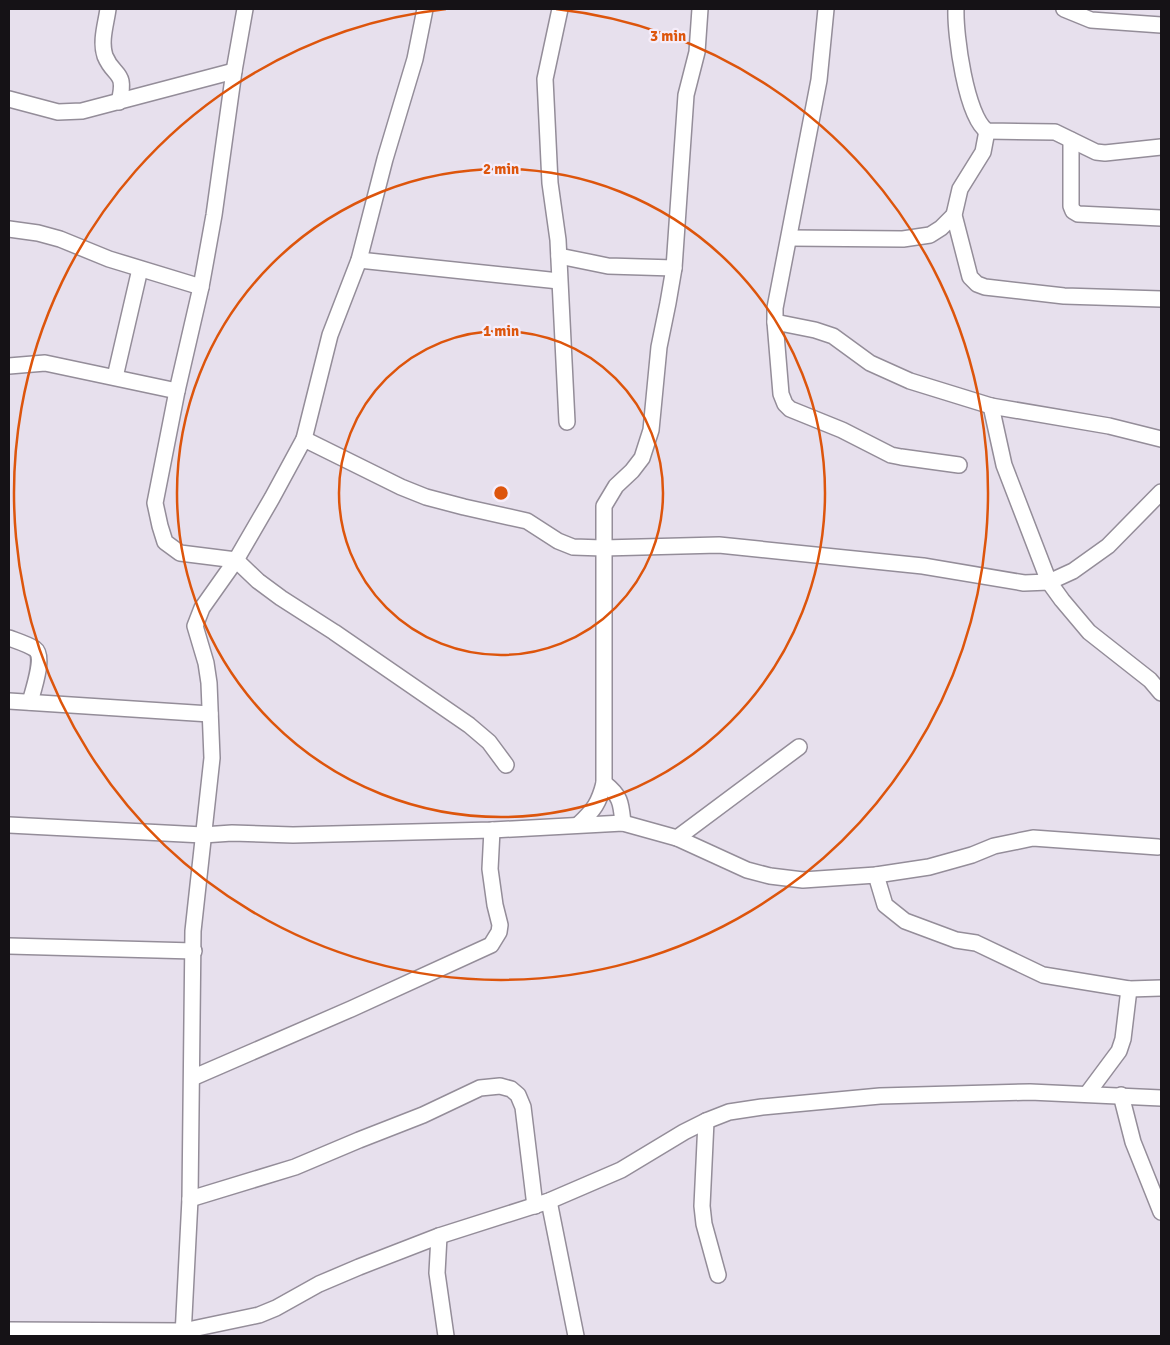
<svg xmlns="http://www.w3.org/2000/svg" width="1170" height="1345" font-family="Signika,sans-serif">
<rect width="100%" height="100%" fill="#e7e0ed"/>
<g fill="none" stroke-linecap="round" stroke-linejoin="round">
<g stroke="#948d99" stroke-width="18">
<g id="minor">
<path d="M108,9c-2,15 -8,32 -3,47 9,22 22,14 14,46"/>
<path d="M245,9l-11,62 -20,144 -13,72 -24,104 -22,112 5,23 5,16 15,11 56,7 22,21 23,17 53,34 135,93 20,17 17,23"/>
<path d="M560,9l-15,70 5,104 8,57 9,182"/>
<path d="M826,9l-7,71 -44,228v14l40,8 18,6 37,27 40,18 81,25 118,20 52,13"/>
<path d="M956,9c-1,25 10,108 31,122l68,1 41,20 9,1 56,-6"/>
<path d="M1064,9l27,11 70,5"/>
<path d="M9,99l49,13 24,-1 152,-40"/>
<path d="M987,131l-4,21 -23,37 -6,26 16,62 7,7 8,3 79,9 97,3"/>
<path d="M1071,140v66l2,5 5,3 83,4"/>
<path d="M9,229l29,4 22,6 49,20 92,28"/>
<path d="M790,238l113,1 27,-4 11,-7 13,-13"/>
<path d="M559,256l49,10 66,2"/>
<path d="M359,260l200,21"/>
<path d="M775,322l6,72 4,10 5,5 52,21 49,25 10,2 58,8"/>
<path d="M9,366l36,-3 132,28"/>
<path d="M115,377l25,-108"/>
<path d="M991,406l13,59 45,117 13,18 27,32 61,48 11,13"/>
<path d="M304,439l97,48 25,10 38,10 63,14 31,20 15,6 30,1 116,-3 204,21 101,17 25,-1 24,-11 35,-25 53,-54"/>
<path d="M9,638c8,3 18,6 26,11 10,7 -2,42 -5,53"/>
<path d="M9,701l201,13"/>
<path d="M604,783c17,13 17,20 19,40"/>
<path d="M579,824c15,-14 20,-21 25,-41v-277l12,-20 16,-15 10,-13 9,-28 8,-83 9,-44 6,-35 12,-173 11,-43 3,-43"/>
<path d="M9,825l194,10 29,-2 61,2 199,-5 131,-7 54,15 70,32 23,6 33,4 73,-5 53,-8 43,-12 22,-9 39,-8 125,9"/>
<path d="M677,838l122,-91"/>
<path d="M876,875l9,30 20,16 51,19 20,3 67,32 86,14 32,-1"/>
<path d="M9,946l185,5"/>
<path d="M192,1078l159,-69 140,-64 8,-13 1,-7 -5,-20 -5,-36 2,-39"/>
<path d="M1087,1094l32,-43 4,-12 6,-50"/>
<path d="M1121,1095l12,47 28,70"/>
<path d="M706,1121l-4,85 2,18 14,51"/>
<path d="M190,1199l105,-32 64,-27 64,-25 57,-27 20,-2 11,3 7,6 5,12 12,99"/>
<path d="M549,1201l27,135"/>
<path d="M439,1236l-2,37 9,63"/>
<path d="M9,1330l174,1 76,-16 17,-7 43,-24 40,-17 80,-31 110,-35 72,-31 63,-38 22,-11 23,-9 33,-5 118,-11 150,-4 131,6"/>
<path d="M183,1336l7,-137 3,-268 19,-173 -3,-75 -3,-20 -11,-37 7,-18 34,-48 36,-62 32,-59 26,-104 29,-75 26,-101 30,-100 10,-50"/>
</g>
</g>
<use href="#minor" stroke="#fff" stroke-width="15"/>
</g>
<g fill="none" stroke="#dd550c" stroke-width="2.5">
<circle cx="501" cy="493" r="162"/>
<circle cx="501" cy="493" r="324"/>
<path d="M556 9A487 487 0 1 1 446 9"/>
</g>
<circle cx="501" cy="493" r="8" fill="#dd550c" stroke="#f5edfa" stroke-width="2.5"/>
<g font-size="15" text-anchor="middle" font-weight="bold" fill="#dd550c" stroke="#f5edfa" stroke-width="4.5" stroke-linejoin="round" paint-order="stroke">
<text x="668" y="41">3 min</text>
<text x="501" y="174">2 min</text>
<text x="501" y="336">1 min</text>
</g>
<rect width="1170" height="1345" fill="none" stroke="#151216" stroke-width="20"/>
</svg>
